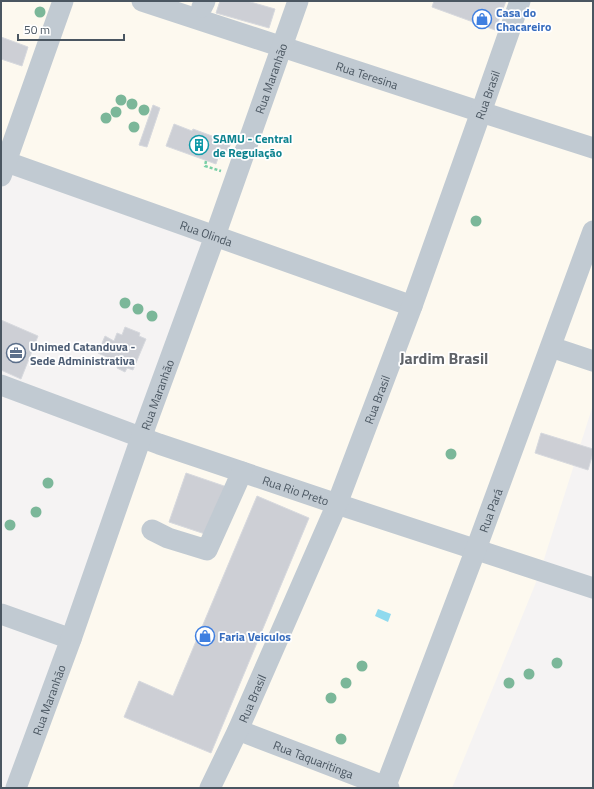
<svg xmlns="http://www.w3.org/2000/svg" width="594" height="789" font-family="'Titillium Web',sans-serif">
<rect width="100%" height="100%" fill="#f5f3f3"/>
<path fill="#fdf9ef" d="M1,1h592v404l-54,170 -87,213h-443l200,-552 -208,-74z"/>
<path fill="#90daee" d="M378,609l13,5 -3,8 -13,-6z"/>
<g fill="#cdcfd5" stroke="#d7d9de">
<path d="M220,1h27l28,8 -6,19 -53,-15z"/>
<path d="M434,1h72l-11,29 -63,-23z"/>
<path d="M1,37l27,10 -6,19 -21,-7z"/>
<path d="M153,105l7,3 -13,39 -8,-2z"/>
<path d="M174,124l18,7 1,-2 38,14 -4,9 -4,-2 -3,9 -2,-1 -2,6 -50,-18z"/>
<path d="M1,320l37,16 -17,43 -20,-9z"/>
<path d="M125,327l15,6 -1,3 7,3 -13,31 -6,-2 -2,4 -8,-4 1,-3 -6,-3 1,-2 -15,-7 7,-17 9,5 3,-8 5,2z"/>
<path d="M541,433l52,16v4l-5,17 -53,-17z"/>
<path d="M186,473l41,14 -16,49 -42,-14z"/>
<path d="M257,496l52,22 -98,235 -87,-36 15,-36 34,15z"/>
</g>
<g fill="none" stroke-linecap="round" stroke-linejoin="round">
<path stroke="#7ad0a6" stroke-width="2.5" stroke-dasharray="3 2" stroke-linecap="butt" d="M206,161l-1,5 16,5"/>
<g stroke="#c1cad2" stroke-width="21">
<path id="s1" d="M142,1l339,111 112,36"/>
<path d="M202,7l3,-6"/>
<path id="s2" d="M1,160l411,146"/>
<path d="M1,176l62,-175"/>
<path d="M551,347l42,14"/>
<path id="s3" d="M1,385l158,59 178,60 256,84"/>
<path d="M152,530l16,8 39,12 35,-78"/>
<path d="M1,614l70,25"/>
<path id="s4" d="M238,730l151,58"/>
<path id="s5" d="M16,788l55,-149 70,-201 74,-202 83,-235"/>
<path id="s6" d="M210,788l28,-58 99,-226 75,-198 69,-194 39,-111"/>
<path id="s7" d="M385,788l91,-239 117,-318"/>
</g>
</g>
<g fill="#7bb799">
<circle cx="40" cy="12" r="5.5"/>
<circle cx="121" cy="100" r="5.5"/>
<circle cx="132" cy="104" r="5.5"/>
<circle cx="144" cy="110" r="5.5"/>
<circle cx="116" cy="112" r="5.5"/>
<circle cx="106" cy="118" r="5.5"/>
<circle cx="134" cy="127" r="5.5"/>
<circle cx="476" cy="221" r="5.5"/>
<circle cx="125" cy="303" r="5.5"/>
<circle cx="138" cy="309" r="5.5"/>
<circle cx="152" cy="316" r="5.5"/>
<circle cx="451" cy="454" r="5.5"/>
<circle cx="48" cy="483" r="5.5"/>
<circle cx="36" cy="512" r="5.5"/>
<circle cx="10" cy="525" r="5.5"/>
<circle cx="557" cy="663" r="5.5"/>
<circle cx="362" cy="666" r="5.5"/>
<circle cx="529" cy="674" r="5.5"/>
<circle cx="346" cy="683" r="5.5"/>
<circle cx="509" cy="683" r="5.5"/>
<circle cx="331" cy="698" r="5.5"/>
<circle cx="341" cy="739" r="5.5"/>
</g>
<defs>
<g id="shop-ring" transform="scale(1)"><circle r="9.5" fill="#fff" stroke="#3f7fe0" stroke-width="1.5"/><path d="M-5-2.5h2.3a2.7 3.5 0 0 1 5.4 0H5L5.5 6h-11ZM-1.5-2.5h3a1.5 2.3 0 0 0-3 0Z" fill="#3f7fe0"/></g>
<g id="building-ring" transform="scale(1)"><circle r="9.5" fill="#fff" stroke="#0f9aa8" stroke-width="1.5"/><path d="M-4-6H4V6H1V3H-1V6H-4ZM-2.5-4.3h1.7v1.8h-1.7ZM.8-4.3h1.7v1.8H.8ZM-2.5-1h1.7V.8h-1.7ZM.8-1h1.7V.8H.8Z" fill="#0f9aa8"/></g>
<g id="office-ring" transform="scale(1)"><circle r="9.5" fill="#fff" stroke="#5c6f8a" stroke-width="1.5"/><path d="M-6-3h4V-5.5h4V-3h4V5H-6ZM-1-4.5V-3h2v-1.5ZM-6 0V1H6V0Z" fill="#5c6f8a"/></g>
</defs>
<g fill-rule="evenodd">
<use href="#shop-ring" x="482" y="19"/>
<use href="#building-ring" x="199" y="145"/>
<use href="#office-ring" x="16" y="353"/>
<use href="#shop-ring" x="205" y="636"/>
</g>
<g text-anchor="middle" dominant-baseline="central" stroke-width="3.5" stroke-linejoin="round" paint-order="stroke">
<g font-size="12" font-weight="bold" fill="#366cbe" stroke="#fff" text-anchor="start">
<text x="496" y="12">Casa do<tspan x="496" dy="14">Chacareiro</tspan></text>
<text x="219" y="636">Faria Veiculos</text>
</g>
<g font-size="12" fill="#4a5661" stroke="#fff">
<text stroke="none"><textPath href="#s1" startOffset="237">Rua Teresina</textPath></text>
<text stroke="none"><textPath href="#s5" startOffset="754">Rua Maranhão</textPath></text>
<text stroke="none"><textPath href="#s6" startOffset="747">Rua Brasil</textPath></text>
<text stroke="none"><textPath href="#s2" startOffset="218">Rua Olinda</textPath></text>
<text stroke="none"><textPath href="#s5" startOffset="418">Rua Maranhão</textPath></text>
<text stroke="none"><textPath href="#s6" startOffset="423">Rua Brasil</textPath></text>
<text stroke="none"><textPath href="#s3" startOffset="313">Rua Rio Preto</textPath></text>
<text stroke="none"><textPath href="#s7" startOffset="297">Rua Pará</textPath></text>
<text stroke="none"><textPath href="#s6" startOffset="99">Rua Brasil</textPath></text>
<text stroke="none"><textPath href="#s5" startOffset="94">Rua Maranhão</textPath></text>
<text stroke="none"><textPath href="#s4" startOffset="81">Rua Taquaritinga</textPath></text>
</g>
<g font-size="12" font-weight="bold" fill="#0d838f" stroke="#fff" text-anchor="start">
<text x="213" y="138">SAMU - Central<tspan x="213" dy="14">de Regulação</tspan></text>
</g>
<g font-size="12" font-weight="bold" fill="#4e5e75" stroke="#fff" text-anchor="start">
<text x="30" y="346">Unimed Catanduva -<tspan x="30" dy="14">Sede Administrativa</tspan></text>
</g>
<g font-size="16" font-weight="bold" fill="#5f6368" stroke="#fff">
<text x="444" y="358">Jardim Brasil</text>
</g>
</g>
<rect width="594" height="789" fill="none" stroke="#4a5661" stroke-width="4"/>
<path d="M18 34v6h106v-6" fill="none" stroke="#4a5661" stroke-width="2"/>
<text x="24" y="34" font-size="12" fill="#4a5661" stroke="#ffffff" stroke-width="3" paint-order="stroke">50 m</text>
</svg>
